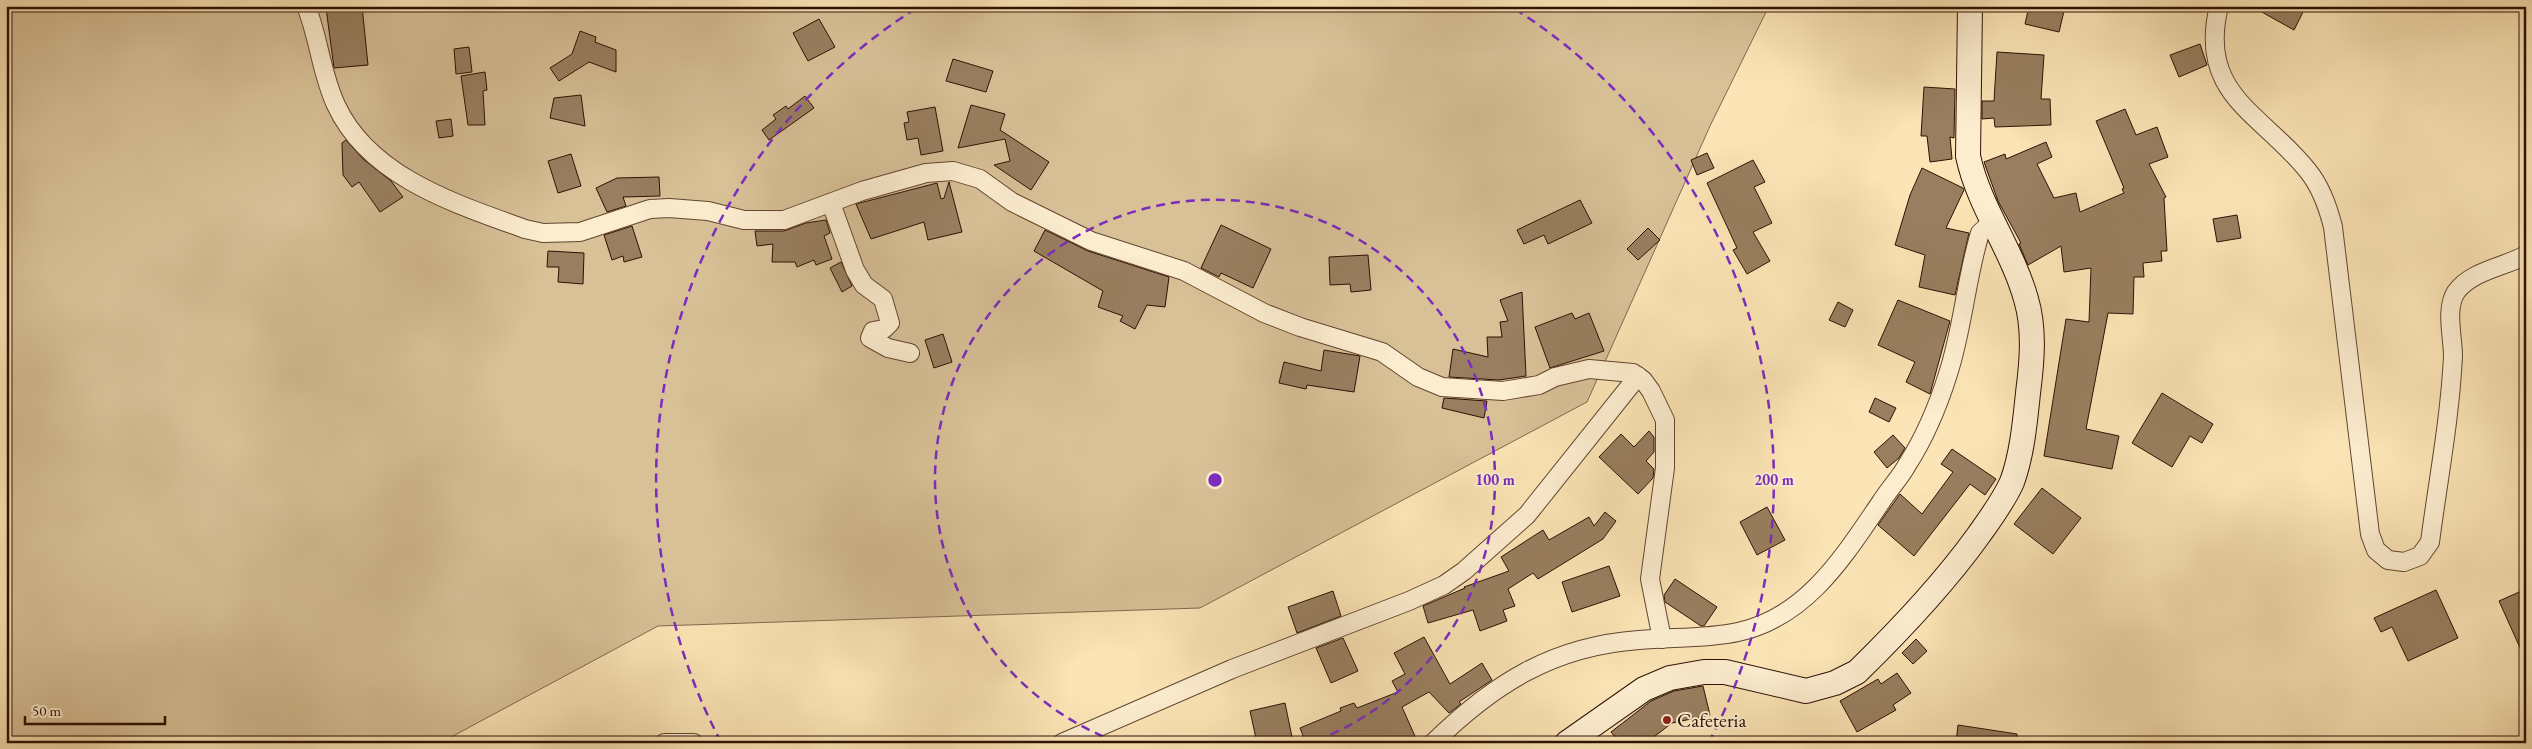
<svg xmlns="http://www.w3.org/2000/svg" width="2532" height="749" font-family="'EB Garamond',serif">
<rect width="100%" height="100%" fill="#fbe4b5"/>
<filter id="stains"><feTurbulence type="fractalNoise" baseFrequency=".004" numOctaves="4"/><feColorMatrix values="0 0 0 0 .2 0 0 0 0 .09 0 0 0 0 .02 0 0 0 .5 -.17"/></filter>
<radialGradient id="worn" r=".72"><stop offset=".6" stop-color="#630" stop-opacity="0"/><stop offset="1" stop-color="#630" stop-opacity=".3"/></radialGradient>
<path fill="#d8c097" stroke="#83684d" d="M6,6h1763l-59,120 -123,276 -387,206 -542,18 -218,117h-434z"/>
<g fill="#997f60" stroke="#2e1103">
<path d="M362,6l6,59 -34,3 -8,-60z"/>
<path d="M2029,6l35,5 -5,21 -34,-8z"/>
<path d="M2251,6h55l-12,24z"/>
<path d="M819,19l16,28 -27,14 -15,-28z"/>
<path d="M580,31l16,6 -1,5 21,8v22l-27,-10 -30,19 -9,-13 22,-14z"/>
<path d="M2200,44l7,21 -28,12 -9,-22z"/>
<path d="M469,47l3,25 -16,2 -2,-25z"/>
<path d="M1997,52l47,3 -3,44h9l1,26 -56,2 -1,-9 -12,1v-18h12z"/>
<path d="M953,59l40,12 -7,21 -40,-11z"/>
<path d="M485,72l2,18 -4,1 2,34h-17l-7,-49z"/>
<path d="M1924,87l31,2 -1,49 -4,-1 2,22 -22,3 -3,-26h-6z"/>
<path d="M581,95l4,31 -35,-8 4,-20z"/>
<path d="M805,96l9,12 -45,32 -7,-10 14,-11 -3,-4 13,-9 2,3z"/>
<path d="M971,105l34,9 -5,16 49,32 -18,28 -37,-25 16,-4 -5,-22 -47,9z"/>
<path d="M935,107l8,44 -22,4 -3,-17 -11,2 -3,-17 5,-1 -2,-10z"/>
<path d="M2125,109l11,26 21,-8 11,30 -19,7 17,33 -2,1 3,53h-6l1,10 -19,2 1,14h-10l-1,37 -25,-1 -22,116 33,7 -7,33 -68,-13 22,-137 23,3 2,-54 -27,4 -3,-26 -33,19 -9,-21 2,-1 -23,-42 -14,-39 21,-8 1,5 40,-17 6,15 -15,7 17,34 22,-5 4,19 44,-19 -2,-4 2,-1 -28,-67z"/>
<path d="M451,119l2,17 -14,2 -3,-17z"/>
<path d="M346,140l17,19 28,22 12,16 -23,15 -21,-30 -7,5 -9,-12 -1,-32z"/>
<path d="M1707,153l7,15 -17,7 -6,-15z"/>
<path d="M571,154l10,32 -23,7 -10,-32z"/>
<path d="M1753,160l12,22 -11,5 18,36 -19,9 17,29 -23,13 -14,-24 4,-2 -30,-65z"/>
<path d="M1922,168l41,20 1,2 -18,38 23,5 -14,62 -36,-8 6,-32 -30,-10 15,-50z"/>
<path d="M659,177l1,19 -37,1 3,9 -19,6 -11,-24 21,-10z"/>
<path d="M949,182l13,50 -34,8 -4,-18 -53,17 -15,-35 81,-21 4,16 3,-1z"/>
<path d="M1580,200l12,23 -44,21 -4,-9 -20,9 -7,-14z"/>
<path d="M2237,215l4,23 -24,4 -4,-23z"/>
<path d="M826,220l4,13 -6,3 8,23 -16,6 -2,-5 -17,7 -2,-5h-23l1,-18 -16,2 -2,-15h29l22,-8z"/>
<path d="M1221,225l50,24 -18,39 -32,-15 -2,4 -18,-9z"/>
<path d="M632,226l10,31 -18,5 -1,-6 -11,4 -8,-25z"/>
<path d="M1648,228l12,12 -22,20 -11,-11z"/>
<path d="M1045,230l43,21 81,26 -4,30 -18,-2 -12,24 -15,-8 3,-5 -25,-9 5,-16 -69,-40z"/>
<path d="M548,251l36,2 -1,31 -25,-2 1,-15h-12z"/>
<path d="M1368,255l3,35 -20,2 -1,-8 -20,1 -1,-28z"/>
<path d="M841,262l11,24 -10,6 -12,-24z"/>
<path d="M1522,292l4,84 -27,4 -50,-3 4,-28 35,8 -1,-20h15l-2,-15 8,-1 -8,-21z"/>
<path d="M1898,300l52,21 -20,73 -24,-12 9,-20 -37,-17z"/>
<path d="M1838,302l15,8 -8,17 -16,-7z"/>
<path d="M1572,313l3,6 14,-6 15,38 -54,17 -15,-41z"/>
<path d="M943,334l9,28 -18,6 -9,-28z"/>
<path d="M1324,350l36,6 -6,36 -47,-7 -1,4 -27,-6 5,-21 37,9z"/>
<path d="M2162,393l51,31 -11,19 -12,-7 -18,31 -40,-24z"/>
<path d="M1444,398l43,3 -3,17 -42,-10z"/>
<path d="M1875,398l21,10 -7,14 -20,-10z"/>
<path d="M1649,431l5,6v15l-8,9 8,8 -1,9 -15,16 -39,-37 22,-23 13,13z"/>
<path d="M1893,435l12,13 -6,10 -12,10 -13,-16z"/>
<path d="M1952,449l44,30 -11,16 -15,-11 -56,72 -36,-31 22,-31 22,20 31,-42 -12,-8z"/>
<path d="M2042,488l39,30 -28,36 -39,-30z"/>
<path d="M1767,507l18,33 -28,15 -17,-33z"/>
<path d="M1605,512l11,9 -13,18 -65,40 -5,-6 -25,16 7,17 -12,4 4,11 -27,10 -7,-21 -45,13 -5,-17 42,-18 -1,-1 45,-16 -8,-14 42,-27 6,10 40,-23 5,9z"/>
<path d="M1609,566l11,30 -48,16 -10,-30z"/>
<path d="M1675,579l42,28 -13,19h-3l-36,-24 -1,-7z"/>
<path d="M2526,589v72l-27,-60z"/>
<path d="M2436,590l22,48 -50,23 -16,-34 -11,5 -7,-14z"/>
<path d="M1333,591l8,25 -44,17 -9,-26z"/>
<path d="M1424,637l26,47 32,-21 10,17 -33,22 2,2 -12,9 -20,-21 -27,15 16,36h-112l-6,-15 41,-17 -1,-3 14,-5 3,5 41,-16 -6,-11 13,-7 -11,-21z"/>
<path d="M1343,638l15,33 -27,12 -15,-35z"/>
<path d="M1916,639l11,12 -14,13 -11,-11z"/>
<path d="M1897,673l14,20 -18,12 3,5 -39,22 -17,-31 38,-22 3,5z"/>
<path d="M1703,686l7,29 -38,8 -26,20h-26l-9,-11 40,-31 23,-10z"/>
<path d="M1285,703l7,34 -35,6 -7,-32z"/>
<path d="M1958,725l59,9v9h-61z"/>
</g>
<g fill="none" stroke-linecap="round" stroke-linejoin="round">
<g stroke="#614630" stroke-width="20">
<g id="street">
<path d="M306,6c13,32 15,67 30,99 33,72 120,99 189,124l18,4 37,-1 70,-23 19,-1 39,3 36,9h40l78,-29 64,-18 27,-2 27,8 32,23 79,39 93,30 80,42 36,14 82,25 36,25 24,10 61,4 36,-6 16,-8 34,-8 44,4 10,7 8,11 14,29v48l-15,111 12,60"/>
<path d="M2219,6c-22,89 43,107 89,165 13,16 20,36 25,56l37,307 6,16 12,10 16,2 16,-6 10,-14c8,-61 20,-124 23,-186 0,-19 -8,-47 3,-64 15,-21 48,-25 70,-37"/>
<path d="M831,203l24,67 9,15 19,14 7,24 -6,6 -11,2 -3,7 18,10 22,5"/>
<path d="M664,743h30"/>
<path d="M1062,743l170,-74 177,-68 35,-16 20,-14 63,-56 111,-139"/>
<path d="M1433,743c60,-59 120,-97 206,-103 33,-3 67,-1 99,-8 69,-15 106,-76 143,-130 8,-13 19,-24 26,-37 18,-28 31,-59 41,-91 15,-46 18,-95 32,-141l12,-11"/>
</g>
</g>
<g stroke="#2e1103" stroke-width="26">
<path id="secondary" d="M1567,743l77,-54 26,-11 34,-6h21l81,19 29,-8 22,-11c44,-43 85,-86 121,-136 12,-17 25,-34 34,-54 10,-27 13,-60 16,-89 4,-31 7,-64 -2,-94 -14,-50 -47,-92 -58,-143l2,-150"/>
</g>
<use href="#street" stroke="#fcedcf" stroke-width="18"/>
<use href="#secondary" stroke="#fcedcf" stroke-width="24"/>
</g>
<g fill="none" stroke="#7b2cbf" stroke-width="2.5" stroke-dasharray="9 6">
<path d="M1117 742A280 280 0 1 1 1313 742"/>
<path d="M721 742A559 559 0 0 1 915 9M1515 9A559 559 0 0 1 1709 742"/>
</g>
<circle fill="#8f2418" stroke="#fcedcf" stroke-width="2" cx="1667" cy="720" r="5"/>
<g text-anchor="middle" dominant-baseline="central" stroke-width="4" stroke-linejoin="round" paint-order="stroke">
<g font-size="20" fill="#2e1103" stroke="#fcedcf" text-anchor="start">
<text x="1677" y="720">Cafeteria</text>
</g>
</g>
<circle cx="1215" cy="480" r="8" fill="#7b2cbf" stroke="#fcedcf" stroke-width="2.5"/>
<g font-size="15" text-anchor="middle" font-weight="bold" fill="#7b2cbf" stroke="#fcedcf" stroke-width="4" stroke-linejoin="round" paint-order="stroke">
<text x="1495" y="485">100 m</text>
<text x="1774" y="485">200 m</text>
</g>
<rect width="2532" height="749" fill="none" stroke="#fbe4b5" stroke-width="25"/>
<rect x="8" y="8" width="2517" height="734" fill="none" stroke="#2e1103" stroke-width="2.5"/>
<rect x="12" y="12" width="2507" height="724" fill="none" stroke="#2e1103"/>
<path d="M25 716v8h140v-8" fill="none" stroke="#2e1103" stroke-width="2.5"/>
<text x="32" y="716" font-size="15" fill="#2e1103" stroke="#fcedcf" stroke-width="4" paint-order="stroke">50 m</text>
<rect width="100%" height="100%" filter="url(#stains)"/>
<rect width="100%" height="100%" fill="url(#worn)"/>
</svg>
